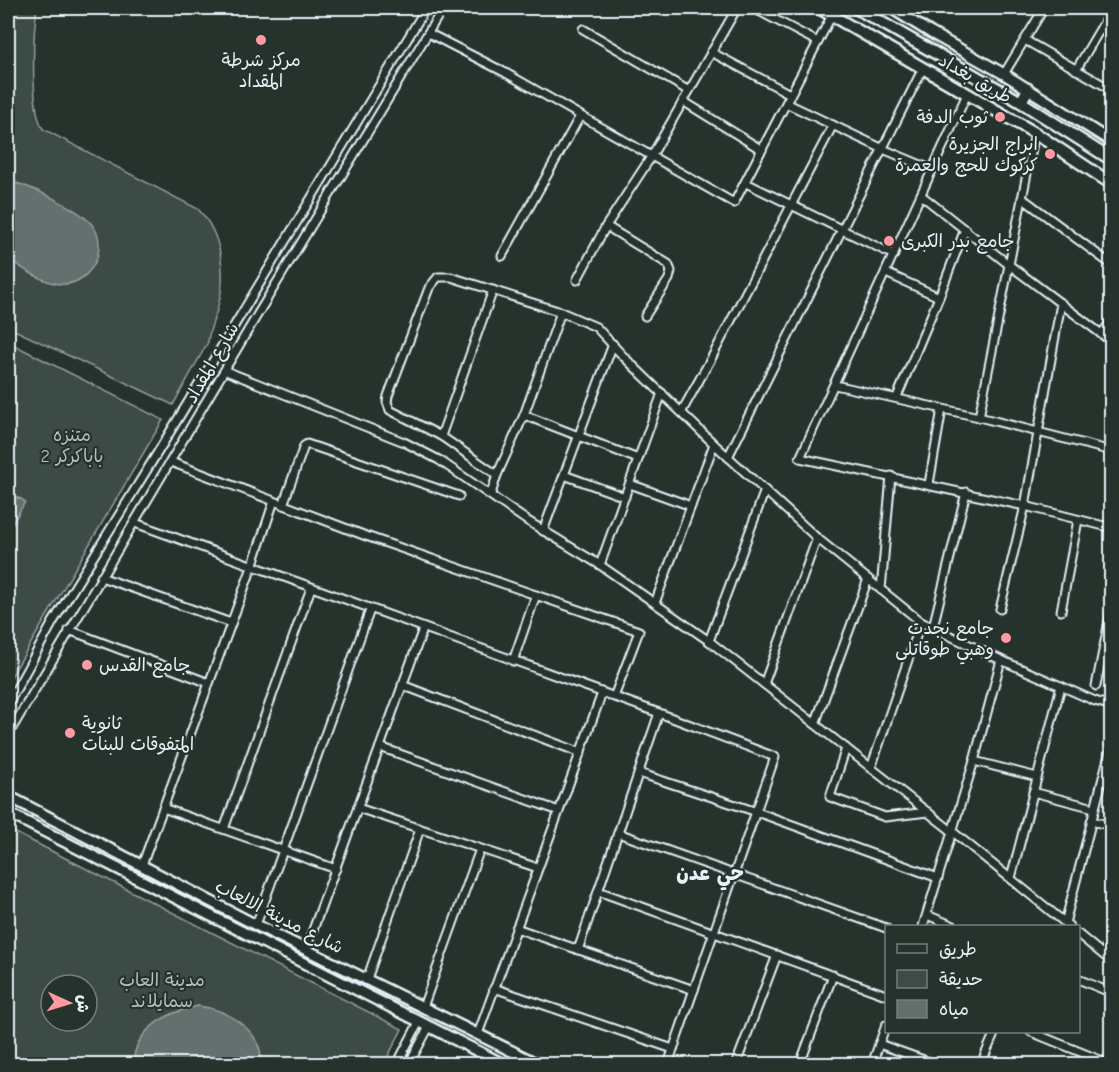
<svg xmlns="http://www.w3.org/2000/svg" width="1119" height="1072" font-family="'Comic Neue','Playpen Sans Arabic',sans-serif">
<rect width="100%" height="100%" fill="#26332d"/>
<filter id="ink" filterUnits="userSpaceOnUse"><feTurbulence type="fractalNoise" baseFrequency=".0167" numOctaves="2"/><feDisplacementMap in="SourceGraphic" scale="12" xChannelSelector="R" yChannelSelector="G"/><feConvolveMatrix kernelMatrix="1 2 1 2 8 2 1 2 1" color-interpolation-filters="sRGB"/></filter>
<g filter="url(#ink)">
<g fill="#3e4b47" stroke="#939ea0" stroke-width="1.5" fill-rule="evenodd">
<path d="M8,8h29c-4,25 -7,100 6,121l155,80c24,25 29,65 20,97 -3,13 -9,23 -10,36l-35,63 -165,-78z"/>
<path d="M8,342l155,78 -155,262z"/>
<path d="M8,829l394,200 -18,35h-376zM51,985h36v36h-36z"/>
</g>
<g fill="#636f6d" stroke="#98a3a5" stroke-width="1.5">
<path d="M8,181c20,4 77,29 87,48 13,23 -7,57 -34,55 -19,-1 -39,-16 -53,-26z"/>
<path d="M8,495l13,4 4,3 -14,24 -3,19z"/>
<path d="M198,1006c29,3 66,25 63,58h-118l-9,-7c4,-30 37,-46 64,-51z"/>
</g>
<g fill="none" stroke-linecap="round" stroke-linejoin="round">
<g stroke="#e8f1f8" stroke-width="11">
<g id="street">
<path d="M753,8l65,34"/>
<path d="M583,29l106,62"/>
<path d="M428,33l76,39 230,131 98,-188"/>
<path d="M1025,40l87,50"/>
<path d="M711,52l79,42"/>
<path d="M1076,70l36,-61"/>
<path d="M1004,74l40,-66"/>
<path d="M967,94l-167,364 225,48 87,22"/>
<path d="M683,101l79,49"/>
<path d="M786,103l97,46 50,21"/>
<path d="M746,183l148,72"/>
<path d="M921,195l87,69 104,78"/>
<path d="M1022,198l90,67"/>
<path d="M606,226l62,38 3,7 -2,8 -24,37"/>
<path d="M502,256l78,-140"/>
<path d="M886,273l53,24"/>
<path d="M577,280l29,-54 45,-69 86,-149"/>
<path d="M1101,334l11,-13"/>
<path d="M226,371l178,71 35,18 87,60 74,45 109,76 244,191 116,94"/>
<path d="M835,385l144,32 133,34"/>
<path d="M897,397l42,-100 26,-68"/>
<path d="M682,411l30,-54 121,-232"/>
<path d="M524,415l114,44"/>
<path d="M979,417l56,-284"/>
<path d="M441,436l52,-146"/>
<path d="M728,457l195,-389"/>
<path d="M171,462l195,74 273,95 -25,66"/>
<path d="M497,475l-56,-39 -51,-26 -3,-8 1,-6 41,-108 9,-11h13l110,35 35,15 28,30 90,87 103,94 104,84 80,38 94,41 17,5"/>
<path d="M564,475l61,22"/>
<path d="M630,484l61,22"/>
<path d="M929,484l13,-75"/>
<path d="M491,494l6,-19 27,-60 37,-103"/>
<path d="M283,505l21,-59 3,-2 152,52"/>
<path d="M135,523l524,190 116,44 -107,307"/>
<path d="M543,531l70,-187"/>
<path d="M600,565l62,-172"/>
<path d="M101,577l130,46"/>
<path d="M881,590l10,-114"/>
<path d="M655,603l59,-159"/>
<path d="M1000,609l25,-103 36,-203"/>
<path d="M1061,611l17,-91"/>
<path d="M933,627l33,-135"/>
<path d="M69,630l140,53"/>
<path d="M709,641l56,-151"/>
<path d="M513,661l23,-66"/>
<path d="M764,684l53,-146"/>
<path d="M402,685l179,68"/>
<path d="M1096,686l16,-80"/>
<path d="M8,704l45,-82 108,-175 265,-439"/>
<path d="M815,724l53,-145"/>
<path d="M8,735l242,-408 193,-319"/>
<path d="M380,747l179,64"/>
<path d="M846,748l-16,49 55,20 43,-5"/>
<path d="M974,761l63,16"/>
<path d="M871,768l50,-146"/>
<path d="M639,773l118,39 181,66"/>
<path d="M1033,792l61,16"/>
<path d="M163,808l173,61"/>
<path d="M358,808l180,60"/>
<path d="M1091,821l21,5"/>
<path d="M224,829l87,-241"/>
<path d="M618,833l268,95"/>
<path d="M142,865l110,-298 22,-66"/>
<path d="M1011,878l50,-192"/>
<path d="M598,891l288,104"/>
<path d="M927,915l27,11"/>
<path d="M1065,923l47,-180"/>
<path d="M256,925l114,-315"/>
<path d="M923,926l51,-165 27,-101"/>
<path d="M516,928l178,62"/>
<path d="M1078,934l34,28"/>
<path d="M306,949l117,-320"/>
<path d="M578,950l81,-237"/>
<path d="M367,979l53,-150"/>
<path d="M1078,979l34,14"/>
<path d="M494,988l179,61"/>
<path d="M423,1007l57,-158"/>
<path d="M1031,1032l79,32"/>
<path d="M478,1034l124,-341"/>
<path d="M879,1044l56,20"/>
<path d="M397,1064l22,-42"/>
<path d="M409,1064l20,-37"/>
<path d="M736,1064l41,-109"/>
<path d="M800,1064l33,-89"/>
<path d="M872,1064l14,-39"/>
<path d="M981,1064l14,-32"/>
</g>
</g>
<g stroke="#e8f1f8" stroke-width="14">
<g id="secondary">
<path d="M891,8l40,25 73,41 108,68"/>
<path d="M8,796l248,129 282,139"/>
<path d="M8,813l495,251"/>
</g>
</g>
<g stroke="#e8f1f8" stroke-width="15">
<g id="primary">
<path d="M819,8l216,125 77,51"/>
<path d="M856,8l165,94 91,58"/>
<path d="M1021,102l7,-13"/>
</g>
</g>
<use href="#street" stroke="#26332d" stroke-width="7"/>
<use href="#secondary" stroke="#26332d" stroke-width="9"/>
<use href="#primary" stroke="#26332d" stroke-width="10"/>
</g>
</g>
<g fill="#ff9aa2" stroke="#26332d" stroke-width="2">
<circle cx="261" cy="40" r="6"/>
<circle cx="1000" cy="117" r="6"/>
<circle cx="1050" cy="154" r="6"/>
<circle cx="889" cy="241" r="6"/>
<circle cx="1006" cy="638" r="6"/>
<circle cx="87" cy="665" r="6"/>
<circle cx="70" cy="733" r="6"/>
</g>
<g text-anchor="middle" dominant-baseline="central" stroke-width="4.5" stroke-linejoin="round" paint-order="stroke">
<g font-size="18" fill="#e8f1f8" stroke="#26332d" text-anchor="end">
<text x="261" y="60" text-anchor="middle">مركز شرطة<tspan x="261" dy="21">المقداد</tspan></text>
<text x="988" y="117">ثوب الدفة</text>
<text x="1038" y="144">ابراج الجزيرة<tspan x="1038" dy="21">كركوك للحج والعمرة</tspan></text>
<text x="901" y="241" text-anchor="start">جامع بدر الكبرى</text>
<text x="994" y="628">جامع نجدت<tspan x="994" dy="21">وهبي طوقاتلى</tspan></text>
<text x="99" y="665" text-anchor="start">جامع القدس</text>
<text x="82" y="723" text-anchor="start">ثانوية<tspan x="82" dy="21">المتفوقات للبنات</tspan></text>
</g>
<g font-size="18" fill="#e8f1f8" stroke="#26332d">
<text transform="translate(975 79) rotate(30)">طريق بغداد</text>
<text transform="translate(212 363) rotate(-60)">شارع المقداد</text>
<text transform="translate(279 917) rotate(27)">شارع مدينة الالعاب</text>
</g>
<g font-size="18" fill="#b5bfc3" stroke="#26332d">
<text x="72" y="435">متنزه<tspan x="72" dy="21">باباكركر 2</tspan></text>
<text x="162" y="980">مدينة العاب<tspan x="162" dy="21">سمايلاند</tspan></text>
</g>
<g font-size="20" font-weight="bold" fill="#e8f1f8" stroke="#26332d">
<text x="710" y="873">حي عدن</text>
</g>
</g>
<rect width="1119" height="1072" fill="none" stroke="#26332d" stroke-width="30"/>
<rect x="15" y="15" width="1089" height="1042" fill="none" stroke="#e8f1f8" stroke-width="2" filter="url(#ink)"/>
<rect x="885" y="925" width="195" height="108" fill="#26332d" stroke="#747f7e" stroke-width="1.5"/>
<rect x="897" y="944" width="30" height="9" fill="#26332d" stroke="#747f7e" stroke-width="1.5"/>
<text x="939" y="955" font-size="18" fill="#e8f1f8">طريق</text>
<rect x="897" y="970" width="30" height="18" fill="#3e4b47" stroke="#747f7e" stroke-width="1.5"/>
<text x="939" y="985" font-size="18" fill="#e8f1f8">حديقة</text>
<rect x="897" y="1000" width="30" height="18" fill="#636f6d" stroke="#747f7e" stroke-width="1.5"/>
<text x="939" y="1015" font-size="18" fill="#e8f1f8">مياه</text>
<g transform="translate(69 1003) rotate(94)"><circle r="28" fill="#26332d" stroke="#747f7e" stroke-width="1.5"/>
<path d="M0-4.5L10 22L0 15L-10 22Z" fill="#ff9aa2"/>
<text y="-9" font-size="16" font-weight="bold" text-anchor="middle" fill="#e8f1f8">ش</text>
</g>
</svg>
